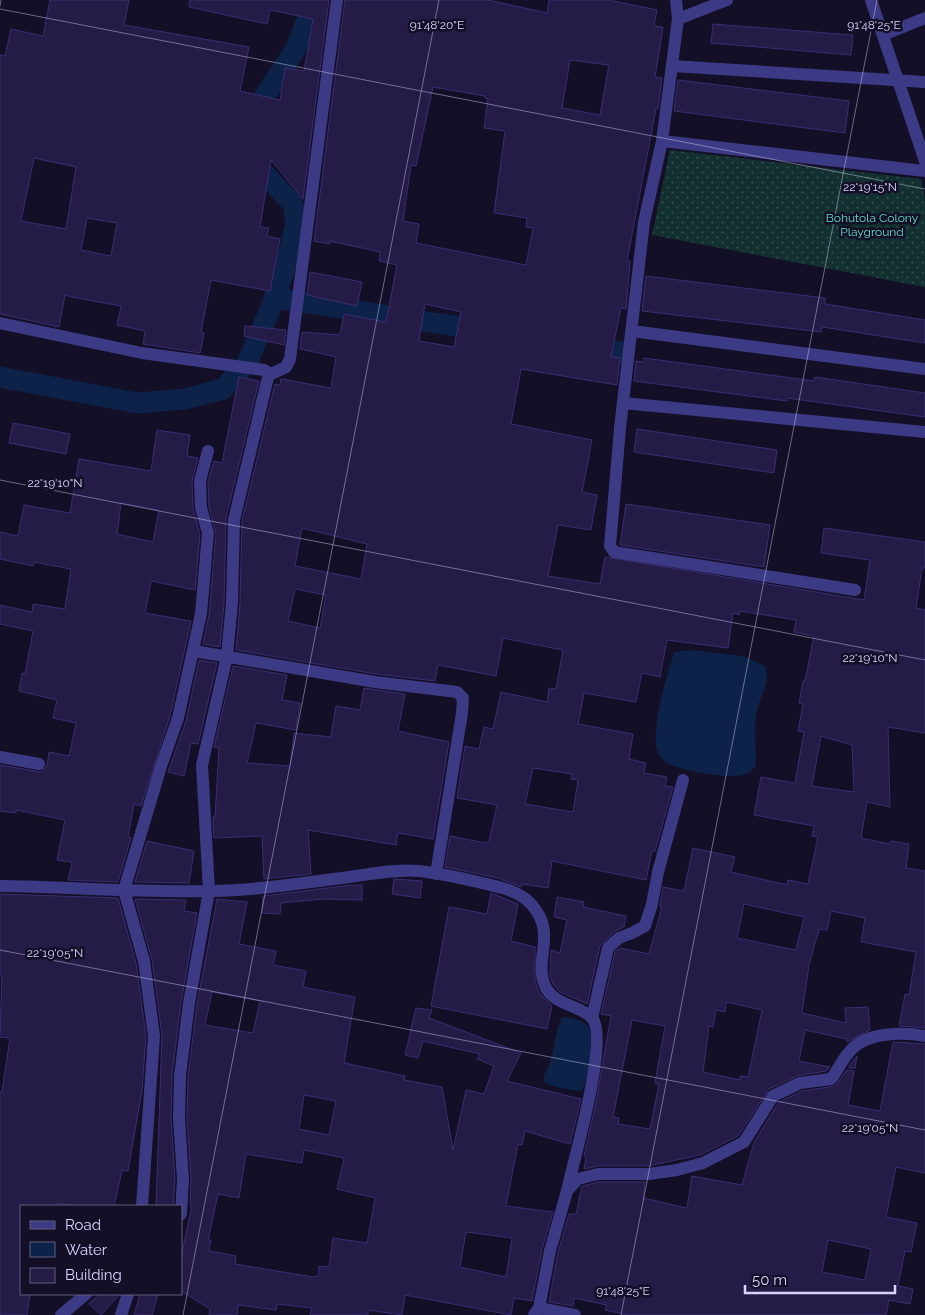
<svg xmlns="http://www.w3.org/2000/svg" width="925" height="1315" font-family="Raleway,sans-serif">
<defs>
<pattern id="grass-dots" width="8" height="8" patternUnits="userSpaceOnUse" patternTransform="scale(1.25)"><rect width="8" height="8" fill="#12302f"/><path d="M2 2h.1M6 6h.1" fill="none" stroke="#344d4e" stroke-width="1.8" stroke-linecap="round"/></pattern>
</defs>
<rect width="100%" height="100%" fill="#130f26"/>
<path fill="url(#grass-dots)" d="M670,150l251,29 4,21v87l-273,-52z"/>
<g fill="#0c2248">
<path d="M691,650l52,6 22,10c5,13 -1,24 -6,37 -7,21 -3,41 -3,62 -2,3 -5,7 -8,8 -13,8 -65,-2 -79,-9 -5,-2 -10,-8 -12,-14 -6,-22 10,-75 17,-98z"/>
<path d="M562,1017c9,1 20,2 26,9 9,9 1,56 -7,65l-22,-3 -15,-6v-7c11,-15 9,-40 18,-58z"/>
</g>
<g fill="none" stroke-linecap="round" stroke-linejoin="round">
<g stroke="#0c2248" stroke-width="21">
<path d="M248,121l47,-71 20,-50"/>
<path d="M275,298l211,33"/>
<path d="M583,345l39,7"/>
<path d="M0,377l137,26 48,-4 38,-10 24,-26 22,-51 15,-40 12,-48 -3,-20 -41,-43 -2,-5"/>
</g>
</g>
<g fill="#241b47" stroke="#3b2d73" fill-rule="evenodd">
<path d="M50,0h79l-5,25 125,22 -9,44 40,9 5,-32 19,3 9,-52 -43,-9 -3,14 -78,-17 1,-7h139l-26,199 -32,-39 -11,67 9,1 -2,8 13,3 -10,52 -59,-11 -10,52 3,1 -4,20 -57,-9 2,-13 -28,-6 4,-19 -49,-9 -7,-2 -6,32 -59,-13v-259l5,1 6,-27 32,7zM34,158l42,9 -10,62 -45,-8zM87,218l30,5 -6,33 -30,-6z"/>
<path d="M345,0h143l59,13 2,-13h60l48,10 -3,16 9,1 -8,50 7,1 -4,31h-2l-29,152h3l-4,48 -5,-1 -10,49 9,1 -3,27 -96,-16 -10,55 81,16 -10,52 15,3 -6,35 -33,-5 -10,51 52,8 5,-27 259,43 6,-40 -49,-7 3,-25 101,14v26h-3l-6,40 9,2v123l-37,-6 2,80 -23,-5 -6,36 29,6 1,-3 18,3 -3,24 19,3v157l-26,-2 6,-32 4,1 7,-43 -55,-10 4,-24 -34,-7 -4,19 -8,-1 -10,36 -7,48 44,10 -1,-15 23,-1 2,23 -23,12v-3l-42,-9 -6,31 31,6 -4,4 -29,5 -28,13 -31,47 -38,19 -52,11h-50l-14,3 2,-12 -2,-1 12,-54 15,-86 -10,-2 14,-62 5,-4 29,6 13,-47h-2l3,-20 21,4 9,-43 42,9 -4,15 56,13 1,-5 20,4 10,-47 -6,-1 2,-10 -60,-11 7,-38 34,6 9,-51 -6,-1 5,-27 -4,-1 4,-22h2l9,-45 -20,-4 2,-12 -56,-9 -1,4 -6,-2 -5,35 -61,-8 -7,37 -18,-4 -6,29 -52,-9 -6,31 55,10 -4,25 17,4 -2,10 23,4 -2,9 8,1 -18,64h-3l-6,29 -94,-19 -4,27 -26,-4 -1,3 -23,-9 -53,-11 5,-31 36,7 3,-2 8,-36 -40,-7 8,-52 14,3 5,-22 9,2 8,-37 46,10 2,-14 7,1 7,-39 -60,-12 -7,38 -58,-11 -3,16 -59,-7 -140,-24 4,-47 2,-82 33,-137 5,1 1,-6 50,9 5,-31 -36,-8 2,-17 38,3 4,-21 42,8 11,-57 -18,-4 1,-9 -50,-11v3l-16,-3zM570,60l39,5 -9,50 -38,-7zM433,87l52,9v2l3,1 -4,29 21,3 -11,82 33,5 -1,9 7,1 -7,37 -110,-22 3,-19 -16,-3 8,-56 5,1zM425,304l36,8 -7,35 -35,-6zM302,528l65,16 -6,35 -66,-13zM295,589l31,6 -6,33 -32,-7zM821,736l31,9 2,47 -42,-6zM533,768l39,6 -1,5 7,1 -5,32 -48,-8zM744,904l60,13 -8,33 -59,-12zM726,1002l36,8 -14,67 -8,-1v4l-37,-8 6,-46 4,1 3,-17 9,2zM632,1020l33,6 -10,57 4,1 -9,45 -32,-5 1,-6 -6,-1z"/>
<path d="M713,24l140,11 -2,20 -140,-12z"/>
<path d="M678,80l171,21 -4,32 -171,-22z"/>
<path d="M310,272l52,10 -5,24 -50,-11z"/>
<path d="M646,276l179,22v6l100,16v23l-103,-16 -1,5 -179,-21z"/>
<path d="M245,326l41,4 -2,15 -40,-9z"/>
<path d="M644,358l170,23 1,-4 110,16v24l-138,-19v3l-153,-20 2,-20 7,1z"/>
<path d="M239,377l20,4 -33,137 -2,85 -4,44 -17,-3 6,-29 7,-81 -7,-27 -1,-25 6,-21 8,2z"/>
<path d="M13,423l57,11 -4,20 -57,-11z"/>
<path d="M637,429l140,21 -3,23 -140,-21z"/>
<path d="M157,430l33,5 -3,21 11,2 -6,23 1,28 7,25 -5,56 -44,-9 -6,32 46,8 -21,95 -29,90 -7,-2 -6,33 3,1 -13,44 -50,-2 4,-18 -15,-2 8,-40 -49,-10v3l-16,-2v-46l41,7 6,-6 2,-14 20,4 7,-33 -23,-5 4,-18 -38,-9 3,-18 3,1 8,-43 -33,-7v-19l32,7 1,-8 32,5 6,-40 -37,-7 -1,4 -33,-7v-27l18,4 6,-31 46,8 9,-54 72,12zM121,503l38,7 -6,32 -36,-8z"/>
<path d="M626,504l144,21 -6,42 -144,-22z"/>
<path d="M199,660l18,3 -19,81 -7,-1 -7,33 -16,-4 18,-51z"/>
<path d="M233,666l54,9 -5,25 18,3 -4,27 -40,-7 -9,40 43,3 4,-33 37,4 5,-31 24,4 4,-22 41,6 -7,37 51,11 -16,97 -35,-6 -2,12 -88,-15 3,44 -47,5 -2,-43 -48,2 -1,-21h2l4,-69 -5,-1z"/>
<path d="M147,841l47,10 -5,32 -54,-1z"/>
<path d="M394,879l28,2 -2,17 -28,-4z"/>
<path d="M352,885h10v15l-39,-1 -42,4 -1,11 -18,-1 1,-17z"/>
<path d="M491,893l27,11 -7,37 24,6v33l4,13 13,13 -5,23 -116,-23 18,-99 38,7z"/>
<path d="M0,894l118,4 18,65 10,73 -4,54 -14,81 -6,-1 -8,36h-42l-14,-3 -1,3h-36v88h9l-3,21h-27v-223h2l8,-54 -10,-1 2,-61h-2z"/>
<path d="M557,897l27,5 -1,5 43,9 -2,11 -10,5 -14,14 -13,58 -27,-12 -7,-8 -3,-8 1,-26 9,3 7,-33 -13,-3z"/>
<path d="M135,899l51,1 -2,11 13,2 -16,89 -9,73 -1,44 4,60 -2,27h-17l6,-171 -10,-75z"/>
<path d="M217,899l30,3 -8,42 37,7 -3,14 33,6 -3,16 52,10 -11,66 61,13 -1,4 38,7 11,63 13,-60 18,4 10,-28 -17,-7 3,-5 -57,-13 -5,17 -13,-3 11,-47 16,2 -3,8 92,35 -14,28 74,18 -11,45 -45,-13 -3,14 -4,-1 -12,62 47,6 -11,37 -10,52 -18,-3 -3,17 -106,-20 -3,20 -34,-5v5h-58l2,-7 -35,-4 -1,6 -38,-5 -1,10h-28l1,-6 -29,-18v-34l11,-51h-2l1,-28 -4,-60 1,-41 9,-73zM212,992l48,9 -7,32 -48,-8zM304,1095l32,6 -7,34 -30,-6zM304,1150l40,8 -7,31 38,9 -8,45 -34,-5 -4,29 -10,-1 -1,10 -5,1 -78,-13 1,-8 -27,-5 2,-11h-3l10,-46 21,4 7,-44 56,9zM466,1232l46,6 -6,39 -46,-10z"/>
<path d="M893,1042l32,2v129l-29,-6 -10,50 31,6 -6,29 -6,-1 -7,35 15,3 -3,15 -21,-4 -3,15h-258l-23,-5 2,-5 -33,-7 -1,8 -24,-4 9,-49 11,-39h7l6,-28 17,-4h46l-2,16 44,10 5,-32 50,9 12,-43 25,-40 23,-11 33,-5 12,-16 7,1 -6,34 32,6zM828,1240l43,9 -6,31 -43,-8z"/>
<path d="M857,1056l-2,12h-6v-2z"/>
<path d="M99,1294h21l-19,21 -12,-11z"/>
<path d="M140,1294h18l-6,21h-18z"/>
</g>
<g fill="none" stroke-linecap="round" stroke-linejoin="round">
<g stroke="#3d3a85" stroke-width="12">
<path d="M871,0l54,161"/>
<path d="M678,19l49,-19"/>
<path d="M883,35l42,-17"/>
<path d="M672,66l253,16"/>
<path d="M662,141l16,-122 -2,-19"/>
<path d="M0,323l142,30 122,17 5,3 -35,147 -2,83 -5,53 -25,109 7,126 -20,112 -9,73 -1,42 4,61 -2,35"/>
<path d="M632,331l293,38"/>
<path d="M269,375l17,-8 4,-8 47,-359"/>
<path d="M623,403l302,29"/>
<path d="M855,590l-241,-38 -4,-6 10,-118 24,-206 18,-81 263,30"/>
<path d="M194,651l181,31 82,10 6,6 -1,15 -26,161"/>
<path d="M0,757l39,7"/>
<path d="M0,886c70,1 141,7 212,5 46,-1 92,-8 137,-14 23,-3 46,-8 69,-6 22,2 43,7 64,12 18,4 38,8 50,22 26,30 0,55 14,83 10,18 34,17 46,30 18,19 -19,144 -25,173"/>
<path d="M592,1018l16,-70 11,-10 13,-5 13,-7 7,-22 6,-32 25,-92"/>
<path d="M142,1206l12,-170 -10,-75 -20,-71 37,-124 17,-48 23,-104 7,-81 -7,-25 -1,-27 8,-30"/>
<path d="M539,1308l36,7"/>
<path d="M61,1315l25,-21"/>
<path d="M121,1315l7,-21"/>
<path d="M534,1315l5,-7 11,-57 17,-60 11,-12 20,-5h51l28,-4 26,-7 41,-21 29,-46 27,-13 31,-4c7,-9 12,-21 20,-29 16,-18 52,-18 74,-14"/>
</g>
</g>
<path fill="none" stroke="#d9d4ff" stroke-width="1" stroke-opacity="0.45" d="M0,6l1,-6M0,9l925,180M0,480l925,180M0,950l925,180M183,1315l256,-1315M621,1315l256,-1315"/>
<g text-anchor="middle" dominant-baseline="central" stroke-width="5" stroke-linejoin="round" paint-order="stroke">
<g font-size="12" fill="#5fe0c0" stroke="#130f26">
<text x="872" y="218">Bohutola Colony<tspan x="872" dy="14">Playground</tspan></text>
</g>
</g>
<g font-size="12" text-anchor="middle" fill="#d9d4ff" stroke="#130f26" stroke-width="5" stroke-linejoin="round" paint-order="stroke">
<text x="437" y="29">91°48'20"E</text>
<text x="874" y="29">91°48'25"E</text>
<text x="870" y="191">22°19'15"N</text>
<text x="55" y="487">22°19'10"N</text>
<text x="870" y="662">22°19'10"N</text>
<text x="55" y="957">22°19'05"N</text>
<text x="870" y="1132">22°19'05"N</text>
<text x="623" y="1295">91°48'25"E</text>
</g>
<rect x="20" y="1205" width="162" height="90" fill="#130f26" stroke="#625e7d"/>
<rect x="30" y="1221" width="25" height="8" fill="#3d3a85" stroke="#625e7d"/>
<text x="65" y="1230" font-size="15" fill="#d9d4ff">Road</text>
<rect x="30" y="1242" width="25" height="15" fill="#0c2248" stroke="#625e7d"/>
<text x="65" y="1255" font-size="15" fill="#d9d4ff">Water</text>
<rect x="30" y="1268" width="25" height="15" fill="#241b47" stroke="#625e7d"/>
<text x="65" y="1280" font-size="15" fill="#d9d4ff">Building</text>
<path d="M745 1285v8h150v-8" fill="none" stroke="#d9d4ff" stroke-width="2.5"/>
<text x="752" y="1285" font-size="15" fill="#d9d4ff" stroke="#130f26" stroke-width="4" paint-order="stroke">50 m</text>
</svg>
